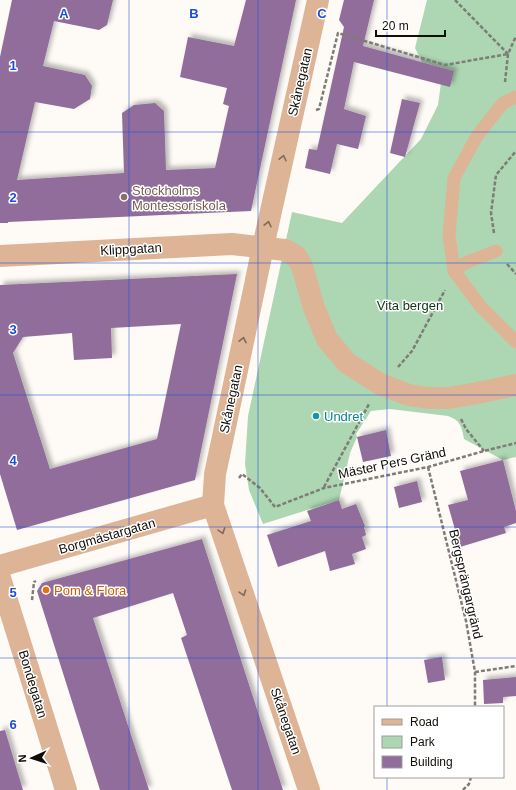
<svg xmlns="http://www.w3.org/2000/svg" width="516" height="790" font-family="Arial,sans-serif">
<defs>
<filter id="shadow"><feDropShadow dx="3.5" dy="-3.5" stdDeviation="2" flood-color="#0004"/></filter>
</defs>
<rect width="100%" height="100%" fill="#fefbf7"/>
<path fill="#acd7b2" d="M427,0h89v457l-13,3 -39,-21c-2,-12 -4,-19 -16,-23l-58,-7 -19,2 -15,23 1,3 -7,16 -11,47 -76,24 -14,-34 -4,-26 3,-48 44,-204 50,11 79,-84 17,-34 5,-37 -21,-6 -7,-14z"/>
<g fill="#906d9a" fill-rule="evenodd" filter="url(#shadow)">
<path d="M12,0h101l-6,25 -8,5 -45,-9 -11,45 42,9 7,11 -2,13 -16,10 -39,-7 -18,78 107,-7 -2,-60 12,-8 21,-2 9,8 2,59 49,-2 14,-62 -6,-2 4,-16 -47,-11 8,-40 46,9 12,-46h50l-45,211 -243,11v1h-8v-166z"/>
<path d="M344,0h30l-11,46 91,25 -4,16 -96,-25 -10,47 22,7 -8,33 -21,-5 -7,30 -25,-6 4,-19 8,1 27,-123 -5,-7z"/>
<path d="M402,99l18,4 -15,54 -15,-4z"/>
<path d="M237,274l-42,206 -178,50 -17,-56v-189zM181,324l-24,115 -107,30 -37,-116 10,-16 49,-4 2,27 38,-2 -1,-30z"/>
<path d="M386,430l5,26 -28,6 -6,-25z"/>
<path d="M503,460l13,51v12l-12,4 2,6 -46,14 -12,-42 20,-5 -8,-29z"/>
<path d="M417,481l5,21 -23,6 -5,-21z"/>
<path d="M339,500l3,9 14,-5 9,22 -1,1 2,8 -4,2 4,12 -14,5 3,10 -25,7 -5,-20 -47,16 -11,-32 44,-14 -4,-10z"/>
<path d="M202,539l81,251h-51l-51,-152 6,-3 -14,-42 -80,25 56,172h-49l-63,-199 5,-8z"/>
<path d="M442,657l3,23 -17,3 -4,-23z"/>
<path d="M516,677v19l-13,1v6l-19,1 -1,-24z"/>
<path d="M5,730l18,60h-23v-59z"/>
</g>
<g fill="none" stroke-linecap="round" stroke-linejoin="round">
<g stroke="#7f7b76" stroke-width="2.5" stroke-dasharray="4 2" stroke-linecap="butt">
<path d="M455,0l53,54"/>
<path d="M505,82l3,-28 8,-18"/>
<path d="M316,110l3,-1 19,-76 107,32 63,-11"/>
<path d="M494,233l-3,-20 5,-38 20,-24"/>
<path d="M507,264l9,10"/>
<path d="M398,367l14,-16 33,-61"/>
<path d="M461,419l5,10 18,22"/>
<path d="M428,467l38,154 9,51v35"/>
<path d="M239,478l3,-4 18,14 15,19 49,-19 104,-21 56,-16 32,-8"/>
<path d="M324,487l45,-83"/>
<path d="M32,600l2,-18 2,-1"/>
<path d="M475,672l41,-6"/>
<path d="M463,790l6,-6 2,-7"/>
</g>
<g stroke="#ddb596" stroke-width="13">
<path d="M516,97l-13,6 -26,33 -23,42 -5,57 5,36 27,36 35,35"/>
<path d="M454,271l11,-8 31,-12"/>
</g>
<g stroke="#ddb596" stroke-width="22">
<path d="M0,256l232,-12 53,6 11,6 6,10 12,42 13,31 20,24 33,21 29,11 19,3h20l29,-5 39,-8"/>
<path d="M0,566l213,-61"/>
<path d="M0,578l66,212"/>
<path d="M309,790l-96,-285 2,-31 6,-28 42,-199 55,-247"/>
</g>
</g>
<defs><path id="oneway-chevron" d="M-2-3.5L2.5 0L-2 3.5" fill="none" stroke-width="1.6" stroke-linecap="round" stroke-linejoin="round"/></defs>
<g stroke="#816956">
<use href="#oneway-chevron" transform="translate(283 158) rotate(-77)"/>
<use href="#oneway-chevron" transform="translate(268 224) rotate(-77)"/>
<use href="#oneway-chevron" transform="translate(243 340) rotate(-78)"/>
<use href="#oneway-chevron" transform="translate(222 531) rotate(72)"/>
<use href="#oneway-chevron" transform="translate(243 593) rotate(72)"/>
</g>
<path fill="none" stroke="#1d4ed8" stroke-width="1" stroke-opacity="0.55" d="M129,0v790M258,0v790M387,0v707M0,132h516M0,263h516M0,395h516M0,527h516M0,658h516M387,777v13"/>
<circle fill="#8d6e63" stroke="#fff" stroke-width="1.5" cx="124" cy="197" r="4"/>
<circle fill="#0f9aa8" stroke="#fff" stroke-width="1.5" cx="316" cy="416" r="4"/>
<circle fill="#e8710a" stroke="#fff" stroke-width="1.5" cx="46" cy="590" r="4"/>
<g text-anchor="middle" dominant-baseline="central" stroke-width="3" stroke-linejoin="round" paint-order="stroke">
<g font-size="13" fill="#110d07" stroke="#fff">
<text transform="translate(300 82) rotate(-77)">Skånegatan</text>
<text transform="translate(131 249) rotate(-3)">Klippgatan</text>
<text transform="translate(231 399) rotate(-78)">Skånegatan</text>
<text transform="translate(392 463) rotate(-12)">Mäster Pers Gränd</text>
<text transform="translate(107 536) rotate(-16)">Borgmästargatan</text>
<text transform="translate(466 584) rotate(77)">Bergsprängargränd</text>
<text transform="translate(33 684) rotate(73)">Bondegatan</text>
<text transform="translate(286 721) rotate(71)">Skånegatan</text>
</g>
<g font-size="13" fill="#785e54" stroke="#fff" text-anchor="start">
<text x="132" y="190">Stockholms<tspan x="132" dy="15">Montessoriskola</tspan></text>
</g>
<g font-size="13" fill="#0e3317" stroke="#fff">
<text x="410" y="305">Vita bergen</text>
</g>
<g font-size="13" fill="#0d838f" stroke="#fff" text-anchor="start">
<text x="324" y="416">Undret</text>
</g>
<g font-size="13" fill="#c56008" stroke="#fff" text-anchor="start">
<text x="54" y="590">Pom &amp; Flora</text>
</g>
</g>
<g font-size="13" text-anchor="middle" font-weight="bold" fill="#1d4ed8" stroke="#fff" stroke-width="3" stroke-linejoin="round" paint-order="stroke">
<text x="64" y="18">A</text>
<text x="194" y="18">B</text>
<text x="322" y="18">C</text>
<text x="13" y="70">1</text>
<text x="13" y="202">2</text>
<text x="13" y="334">3</text>
<text x="13" y="465">4</text>
<text x="13" y="597">5</text>
<text x="13" y="729">6</text>
</g>
<rect x="374" y="706" width="130" height="72" fill="#ffffff" stroke="#a09e9c"/>
<rect x="382" y="719" width="20" height="6" fill="#ddb596" stroke="#a09e9c"/>
<text x="410" y="726" font-size="12" fill="#110d07">Road</text>
<rect x="382" y="736" width="20" height="12" fill="#acd7b2" stroke="#a09e9c"/>
<text x="410" y="746" font-size="12" fill="#110d07">Park</text>
<rect x="382" y="756" width="20" height="12" fill="#906d9a" stroke="#a09e9c"/>
<text x="410" y="766" font-size="12" fill="#110d07">Building</text>
<g transform="translate(32 758) rotate(267)" stroke="#ffffff" stroke-width="3" paint-order="stroke">
<path d="M0-3L7 15L0 10L-7 15Z" fill="#110d07"/>
<text y="-6" font-size="11" font-weight="bold" text-anchor="middle" fill="#110d07">N</text>
</g>
<path d="M376 30v6h69v-6" fill="none" stroke="#110d07" stroke-width="2"/>
<text x="382" y="30" font-size="12" fill="#110d07" stroke="#ffffff" stroke-width="3" paint-order="stroke">20 m</text>
</svg>
